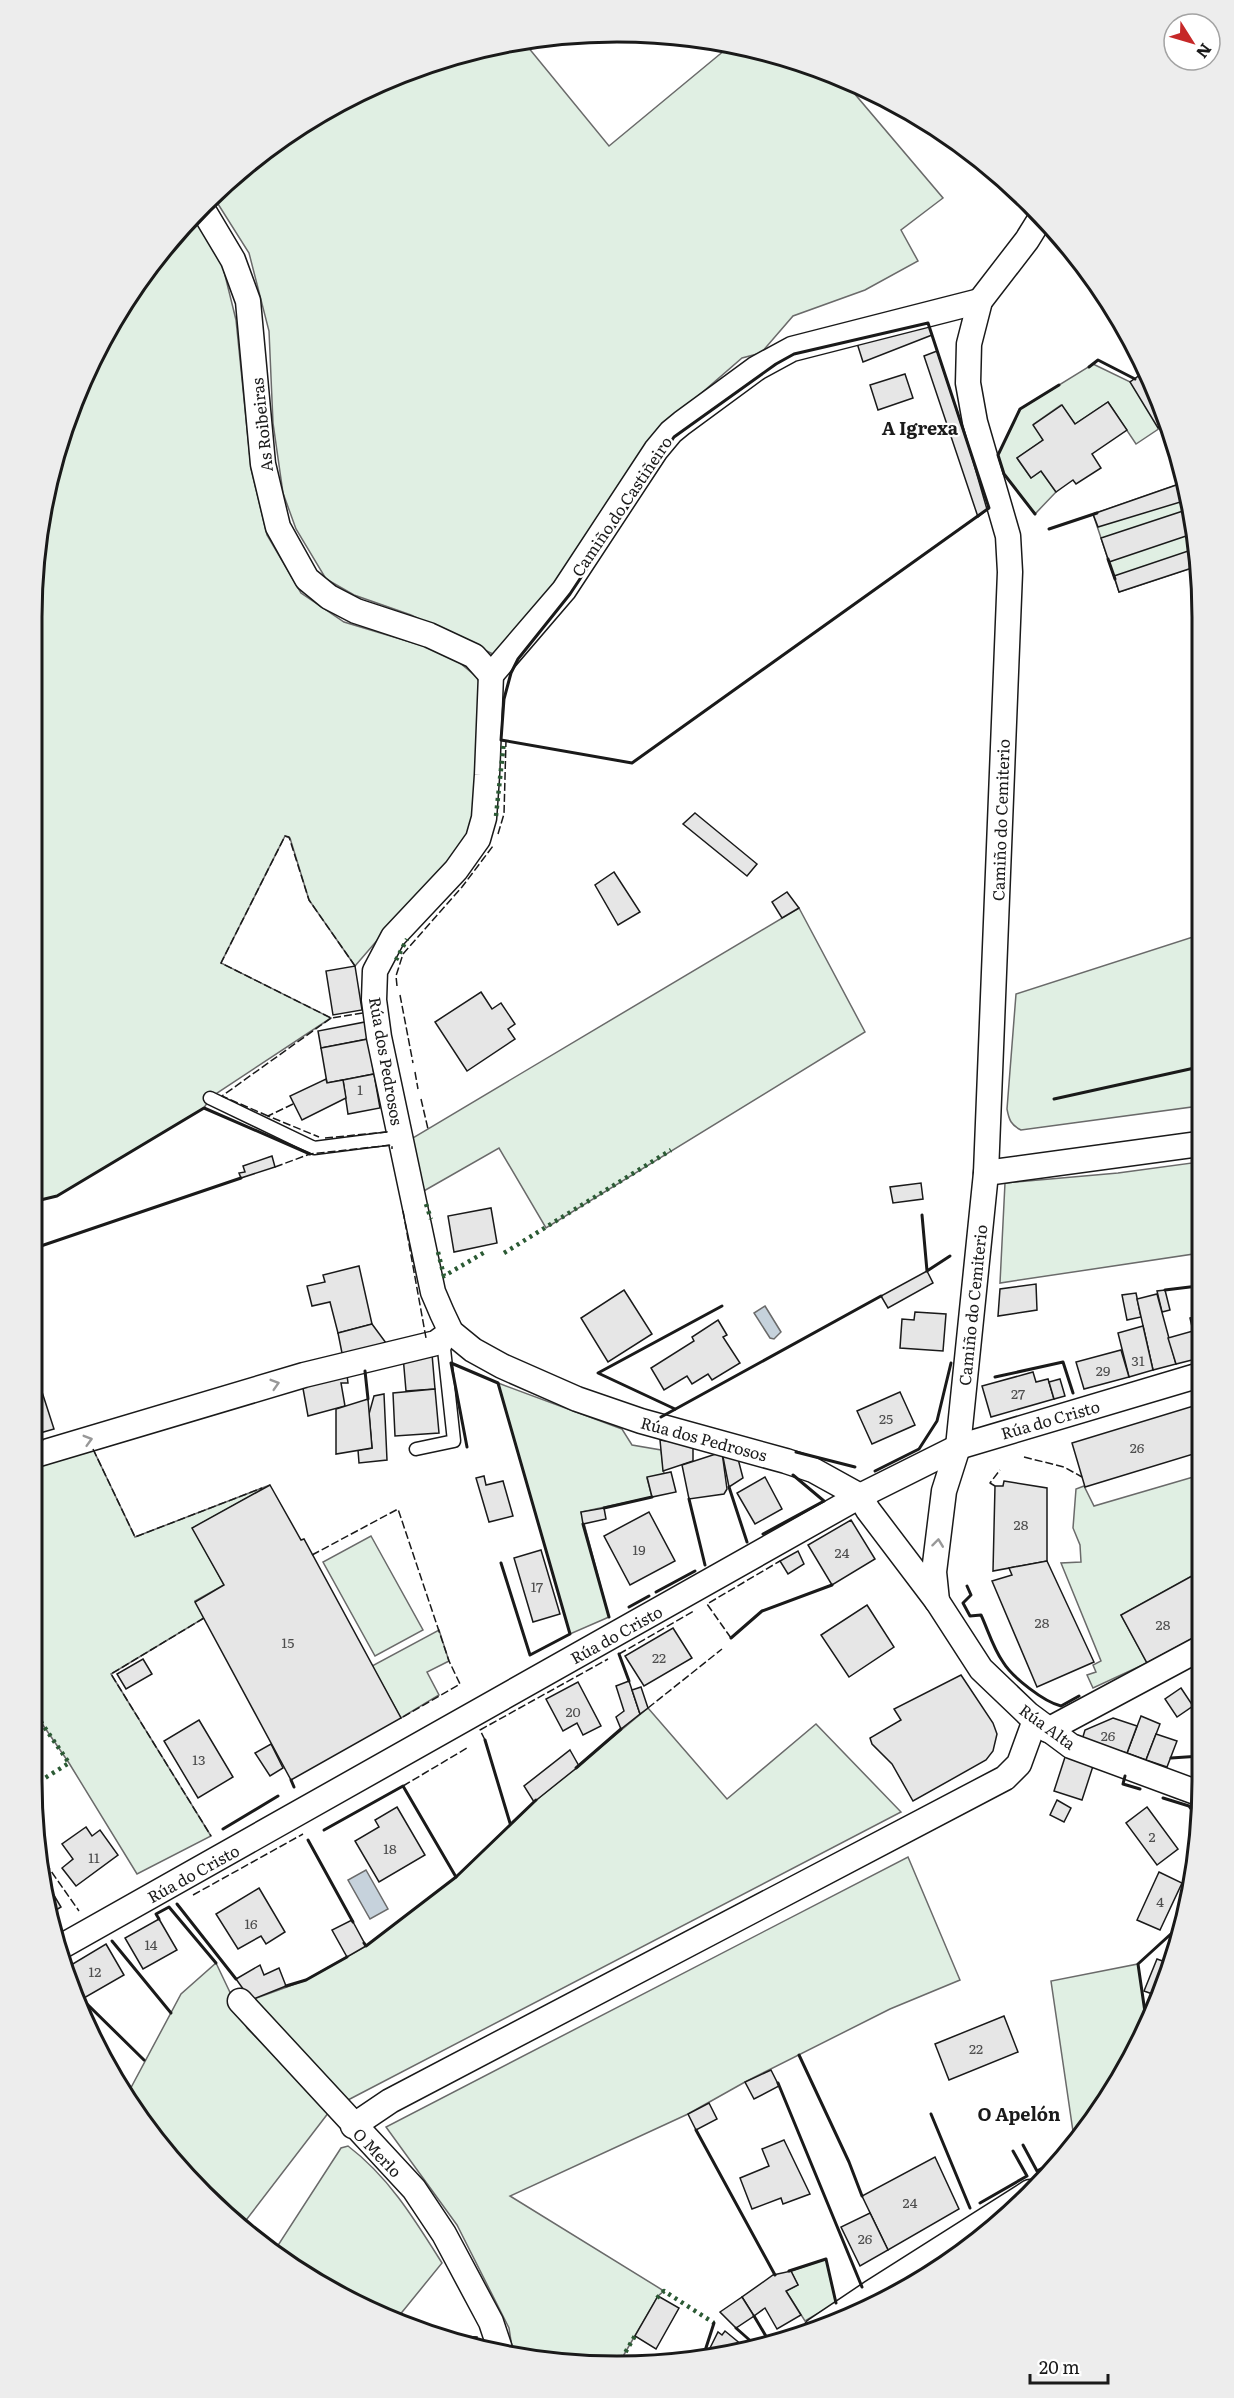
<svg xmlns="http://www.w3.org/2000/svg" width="1234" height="2398" font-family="Literata,serif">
<rect width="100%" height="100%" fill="#fff"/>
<g fill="#e0efe3" stroke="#6a6a6a" stroke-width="1.5">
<path d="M523,41l86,105 122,-101 38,7 73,27 101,119 -42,32 17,31 -53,29 -72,26 -32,37 -19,5 -83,72 -115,174 -49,51 -84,-40 -57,-20 -28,-16 -30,-50 -13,-36 -10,-70 -4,-92 -20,-78 -36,-57 18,-19 94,-67 104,-48z"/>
<path d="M194,216l28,47 14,57 15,148 16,67 34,58 43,29 93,28 17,8 24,20 6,29 -12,115 -14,31 -46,47 -57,66 -46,-66 -19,-62 -5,-2 -64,127 110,55 -114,75 -7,5 -6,10 -147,88 -25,6 1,-623 19,-114 40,-107 61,-98z"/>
<path d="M1093,364l37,18 16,-11 12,22 8,31 -30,20 -28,-42 -33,22 -14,-19 -27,19 9,16 -26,18 14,20 10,-7 15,21 -21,22 -31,-40 -6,-19 22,-46z"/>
<path d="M1182,483l15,57 1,26 -79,26 -26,-78z"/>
<path d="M799,908l66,124 -319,196 -47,-80 -77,44 -11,-53z"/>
<path d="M1199,935v171l-178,24c-10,-5 -12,-10 -14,-21l9,-115z"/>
<path d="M1199,1162l1,91 -200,30 5,-100 113,-10z"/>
<path d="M498,1383l124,46 10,16 29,5 3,24 -17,4 5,19 -71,15 28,105 -39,17z"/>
<path d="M93,1449l42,88 135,-52 -77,43 31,57 -29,16 9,17 -93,56 100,162 -74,38 -68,-111 -37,-54v-245z"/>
<path d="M1200,1475l1,96 -80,44 26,48 -54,25 -6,-13 9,-3 -3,-7 8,-4 -40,-98 20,-1 -1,-17 -7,-17 3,-39 8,-3 10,20z"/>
<path d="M371,1536l52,94 -48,26 -52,-94z"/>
<path d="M439,1630l10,31 -22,11 12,23 -38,23 -29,-52z"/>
<path d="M648,1708l79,91 89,-75 85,88 -553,288 -97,-100 55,-20 60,-34 90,-69 78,-75z"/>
<path d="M908,1857l52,123 -70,29 -145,73 -57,32 -178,82 154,95 -6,5 -40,69h-40l-65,-11 -4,-26 -52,-103 -71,-98z"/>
<path d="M216,1963l31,65 82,84 -89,116 -9,-7 -78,-83 -27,-41 55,-103z"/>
<path d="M1138,1964l9,62 -5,14 -61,98 -6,7 -24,-164z"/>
<path d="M348,2146c41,31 67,74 94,117l-48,59 -102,-54 -19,-15 68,-105z"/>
<path d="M826,2259l10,44 -31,18 -19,-30 12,-6 -7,-14z"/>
</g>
<g fill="#c6d2dc" stroke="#6a6a6a" stroke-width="1.5">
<path d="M765,1306l16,26 -7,7 -4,-1 -16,-25z"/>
<path d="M366,1870l22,39 -18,10 -22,-39z"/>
</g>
<g fill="#e6e6e6" stroke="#1a1a1a" stroke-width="1.5">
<path d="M928,323l4,12 -69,27 -7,-22z"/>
<path d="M937,351l52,157 -11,9 -54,-161z"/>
<path d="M905,374l8,24 -35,12 -8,-25z"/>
<path d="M1140,375l23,36 3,13 -8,4 -28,-46z"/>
<path d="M1108,402l19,28 -35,24 9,14 -25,16 -3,-4 -17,12 -15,-21 -10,7 -14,-20 26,-18 -10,-15 29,-20 13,19z"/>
<path d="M1182,483l5,17 -89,27 -5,-13z"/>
<path d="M1189,509l6,24 -86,29 -8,-24z"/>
<path d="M1197,548l1,18 -79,26 -5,-16z"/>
<path d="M695,813l62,51 -10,12 -64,-52z"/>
<path d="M614,872l26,40 -22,13 -23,-40z"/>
<path d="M787,892l12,16 -17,10 -10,-16z"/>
<path d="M355,966l7,44 -29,5 -7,-44z"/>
<path d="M481,992l11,17 9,-6 14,21 -7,5 7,10 -48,32 -32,-49z"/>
<path d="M365,1022l3,17 -47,9 -3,-17z"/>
<path d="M368,1039l6,35 -47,9 -6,-35z"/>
<path d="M374,1074l6,34 -32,6 -5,-34z"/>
<path d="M326,1079l1,4 16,-3 3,18 -44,22 -12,-24z"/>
<path d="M272,1156l3,11 -34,11 -2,-5 6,-1 -2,-6z"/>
<path d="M921,1183l2,16 -30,4 -3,-16z"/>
<path d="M491,1208l6,35 -43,9 -6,-36z"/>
<path d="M359,1266l13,58 -34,9 -8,-31 -18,4 -5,-20 18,-4 -2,-7z"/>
<path d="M927,1271l6,12 -45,25 -7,-12z"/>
<path d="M1036,1284l1,26 -39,6 2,-27z"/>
<path d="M624,1290l28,44 -44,28 -27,-44z"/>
<path d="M1165,1290l5,20 -8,2 -5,-21z"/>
<path d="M1136,1293l5,24 -14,3 -5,-25z"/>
<path d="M1157,1294l19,70 -23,6 -16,-71z"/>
<path d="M915,1312l31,2 -3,37 -43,-3 2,-29 12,1z"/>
<path d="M1200,1315v43l-24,6 -8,-26 25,-7 -3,-13z"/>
<path d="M718,1320l9,15 -4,2 17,26 -28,17 -4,-6 -16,10 -5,-8 -23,14 -13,-22 43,-27 -2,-4z"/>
<path d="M372,1324l17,23 -46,11 -5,-25z"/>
<path d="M1143,1326l10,44 -24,7 -11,-44z"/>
<path d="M1121,1350l8,27 -45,12 -8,-27z"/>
<path d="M432,1354l3,35 -29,2 -3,-35z"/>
<path d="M32,1361l22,68 -14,4 -8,-28z"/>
<path d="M1033,1372l3,10 12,-3 6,20 -63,18 -9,-31z"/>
<path d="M347,1375l1,8h-7l4,23 -37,10 -6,-33z"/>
<path d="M1060,1379l5,17 -11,3 -5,-17z"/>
<path d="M435,1389l4,44 -44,3 -2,-43z"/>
<path d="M900,1392l15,33 -43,19 -15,-33z"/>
<path d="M384,1394l3,66 -28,3 -1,-13 14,-2 -3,-34 5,-18z"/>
<path d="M368,1399l4,49 -36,6v-45z"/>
<path d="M1200,1404v48l-115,35 -13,-44z"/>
<path d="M32,1405l8,28 -8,3z"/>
<path d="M660,1440l33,5v16l-30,10z"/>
<path d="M722,1452l5,37 -3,5 -35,5 -7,-34z"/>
<path d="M722,1452l15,3 6,23 -14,9z"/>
<path d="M671,1472l5,20 -24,5 -5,-20z"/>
<path d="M484,1476l2,9 17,-4 10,35 -24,6 -13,-44z"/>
<path d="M765,1477l17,32 -27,15 -18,-31z"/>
<path d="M1004,1481l43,7v73l-54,10 2,-85h8z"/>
<path d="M270,1485l31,55 3,-1 97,179 -110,62 -96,-178 29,-17 -32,-57z"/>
<path d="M604,1508l2,11 -23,5 -2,-12z"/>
<path d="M649,1512l26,49 -45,24 -26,-49z"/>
<path d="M851,1520l24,39 -43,26 -24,-40z"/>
<path d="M541,1550l19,64 -27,8 -19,-64z"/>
<path d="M798,1551l6,13 -16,10 -8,-13z"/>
<path d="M1047,1561l47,101 -57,25 -45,-106 20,-6 -3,-7z"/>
<path d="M1201,1571v63l-54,29 -26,-48z"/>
<path d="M867,1605l27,42 -45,30 -28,-42z"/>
<path d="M673,1628l19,30 -48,28 -19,-30z"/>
<path d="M143,1659l9,15 -26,15 -9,-15z"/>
<path d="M961,1675l32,48 4,11 -4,17 -7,9 -73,41 -21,-37 -20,-20 -2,-6 31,-18 -7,-11z"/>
<path d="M629,1681l11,33 -19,15 -5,-12 8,-6 -8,-25z"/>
<path d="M578,1682l23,44 -18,9 -6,-12 -14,8 -17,-32z"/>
<path d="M641,1687l7,21 -8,6 -8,-24z"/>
<path d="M1181,1688l12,18 -16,11 -12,-18z"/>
<path d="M1141,1716l19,8 -14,36 -19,-7z"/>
<path d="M1113,1718l24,8 -10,27 -45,-13 3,-10z"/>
<path d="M199,1720l34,57 -35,21 -34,-57z"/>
<path d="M1156,1734l21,7 -10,26 -21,-7z"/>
<path d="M271,1744l12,24 -13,8 -15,-23z"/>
<path d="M570,1750l9,16 -45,36 -10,-16z"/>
<path d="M1067,1751l28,9 -13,40 -28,-9z"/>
<path d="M1057,1800l14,8 -7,14 -14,-7z"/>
<path d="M397,1807l28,48 -46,27 -24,-41 24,-14 -4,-7z"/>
<path d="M1147,1807l31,42 -21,16 -31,-42z"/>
<path d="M86,1827l6,9 8,-6 18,25 -42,31 -14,-18 11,-9 -11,-15z"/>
<path d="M40,1872l21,35 -13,8 -5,-20z"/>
<path d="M1159,1872l23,11 -22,47 -23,-10z"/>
<path d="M259,1888l26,44 -19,12 -5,-8 -23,13 -22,-35z"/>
<path d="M159,1919l18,31 -34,19 -18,-31z"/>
<path d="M352,1920l14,26 -19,11 -15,-27z"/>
<path d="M106,1944l18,31 -40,23 -18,-30z"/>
<path d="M1157,1959l14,5 -13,32 -14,-5z"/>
<path d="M260,1965l4,10 15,-7 7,18 -35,14 -15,-21z"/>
<path d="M1004,2016l14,36 -69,28 -14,-36z"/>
<path d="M771,2070l8,16 -25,13 -9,-17z"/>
<path d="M709,2103l8,16 -21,11 -8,-16z"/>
<path d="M784,2140l26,54 -27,10 -2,-6 -29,11 -12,-31 29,-12 -7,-17z"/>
<path d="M935,2157l24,52 -71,41 -26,-54z"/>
<path d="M870,2213l18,37 -28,16 -19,-39z"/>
<path d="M791,2271l7,14 -12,6 15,24 -24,14 -12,-21 -11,8 -12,-19 31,-22z"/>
<path d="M658,2296l21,12 -23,41 -21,-13z"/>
<path d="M742,2297l12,19 -18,12 -16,-16z"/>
<path d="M725,2331l23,19 -38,6 1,-1 -3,-3 10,-20 4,3z"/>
<path d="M439,2335l38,2 -1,11 -37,-10z"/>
</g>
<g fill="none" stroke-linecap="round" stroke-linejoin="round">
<g stroke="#1a1a1a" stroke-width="15">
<g id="lane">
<path d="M210,1098l104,50 86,-11"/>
<path d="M416,1449l38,-8 -10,-92 6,-13"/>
</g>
</g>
<g stroke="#1a1a1a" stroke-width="27">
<g id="street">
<path d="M202,208l31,52 15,41 15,163 15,63 29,52 22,18 27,14 73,24 45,21 17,19"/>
<path d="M491,675l-4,100 -3,43 -6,21 -22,31 -63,67 -18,34 -1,29 5,37 54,255 9,21 9,19 22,18 29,16 75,33 64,22 145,40 27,9 47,26 8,14 69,91 44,68 47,45 43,32 130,48"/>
<path d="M491,675l73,-85 92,-140 15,-18 11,-9 75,-55 35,-19 188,-48"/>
<path d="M986,1173l213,-29"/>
<path d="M32,1456l272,-81 132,-32 15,-11"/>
<path d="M937,1601l-3,-29 10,-81 14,-44 28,-274 24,-601 -2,-36 -33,-114 -7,-39 1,-39 11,-43 47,-61 13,-21"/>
<path d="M1048,1730l153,-82"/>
<path d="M57,1949l803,-453 98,-49 242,-72"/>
<path d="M240,2001l174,188 30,45 47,88 10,30"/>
<path d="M353,2126l37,-25 615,-323 14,-14 16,-44"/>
<path d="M816,2330l55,-37 159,-101"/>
</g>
</g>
<use href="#lane" stroke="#fff" stroke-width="12"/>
<use href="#street" stroke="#fff" stroke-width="24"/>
<g stroke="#2b5a34" stroke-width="4.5" stroke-dasharray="3 4.5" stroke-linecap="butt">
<path d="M496,816l8,-75"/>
<path d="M396,960l11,-21"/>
<path d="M426,1204l5,15"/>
<path d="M438,1252l6,24 41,-24"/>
<path d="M504,1253l167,-103"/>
<path d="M32,1709l37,54 -37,23"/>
<path d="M657,2298l7,-7 50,32"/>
<path d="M618,2365l18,-31"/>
</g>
<g stroke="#1a1a1a" stroke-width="1.5" stroke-dasharray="8 3" stroke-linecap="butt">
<path d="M498,834l6,-20 2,-74"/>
<path d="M355,966l-46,-66 -20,-63 -4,-1 -64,127 110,55 32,-5"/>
<path d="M397,986l-1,-10 7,-22 59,-67 31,-41"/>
<path d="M400,995l13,68"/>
<path d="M415,1072l3,17"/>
<path d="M421,1099l7,30"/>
<path d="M293,1104l-25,12 51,21"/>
<path d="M268,1116l-46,-20 109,-78"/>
<path d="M325,1138l62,-6v-3"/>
<path d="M275,1167l35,-13 82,-9v4"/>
<path d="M403,1211l23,127"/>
<path d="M32,1443l11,-3 -3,-7"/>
<path d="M93,1449l42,88 127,-49"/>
<path d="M1024,1457l40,10 18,10"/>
<path d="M995,1486l-5,-3 10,-13"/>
<path d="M312,1555l86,-46 51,152 11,23 -59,34"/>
<path d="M204,1618l-93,56 100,162"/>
<path d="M731,1638l-24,-34 73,-43"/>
<path d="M619,1654l75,-43"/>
<path d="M648,1708l74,-59"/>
<path d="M485,1740l-5,-10 128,-71"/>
<path d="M403,1786l64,-38"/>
<path d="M39,1854l40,57"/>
<path d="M193,1895l110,-61"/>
</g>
<g stroke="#1a1a1a" stroke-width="3">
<path d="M928,323l61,185 -357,255 -131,-23 3,-41 7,-26 7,-14 52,-65 104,-157 102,-73 18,-10z"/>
<path d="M1089,367l9,-7 37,19"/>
<path d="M1170,439l-3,1 8,15"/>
<path d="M1035,514l-31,-40 -6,-19 22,-46 39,-24"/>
<path d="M1049,529l48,-16"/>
<path d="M1108,559l7,20"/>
<path d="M1054,1099l145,-32"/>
<path d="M32,1202l25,-6 147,-88 106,46"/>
<path d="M922,1215l5,56 23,-15"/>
<path d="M32,1249l209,-71"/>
<path d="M1165,1290l33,-4"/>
<path d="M365,1371l3,28"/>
<path d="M995,1377l68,-15 10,31"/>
<path d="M675,1409l-77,-36 124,-67"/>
<path d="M661,1417l220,-121"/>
<path d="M467,1447l-16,-84 47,20 72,251 -40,21 -29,-92"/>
<path d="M796,1452l59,15"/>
<path d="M875,1471l44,-22 18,-28 14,-58"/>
<path d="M729,1487l18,55"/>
<path d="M689,1499l16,66"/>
<path d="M604,1508l48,-11"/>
<path d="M583,1524l26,93"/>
<path d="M763,1534l61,-33 -31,-26"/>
<path d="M967,1586l4,9 -8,8 7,13 11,-1c7,15 12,33 22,47 9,15 41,40 58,44l18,-10"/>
<path d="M656,1592l39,-21"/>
<path d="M629,1607l20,-11"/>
<path d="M731,1638l31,-27 70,-26"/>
<path d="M619,1654l10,27"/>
<path d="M485,1740l25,83"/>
<path d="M1171,1758l30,-2"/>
<path d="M576,1768l45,-39"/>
<path d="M1125,1776l-2,8 17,5"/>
<path d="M291,1780l3,7"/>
<path d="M1163,1798l26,8 12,16"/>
<path d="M223,1829l55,-33"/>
<path d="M324,1830l79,-44 53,91"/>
<path d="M308,1840l45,82"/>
<path d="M1195,1850h1"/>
<path d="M177,1904l59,75"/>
<path d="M159,1919l-3,-5 13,-7 47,56"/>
<path d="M112,1941l59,72"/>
<path d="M364,1943l2,3 90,-69 80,-77"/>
<path d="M286,1986l20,-6 41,-23"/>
<path d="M86,2003l58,57"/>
<path d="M1147,2026l-9,-62 46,-42"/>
<path d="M799,2055l50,107 13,34"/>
<path d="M778,2083l84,204"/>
<path d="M931,2114l39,94"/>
<path d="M696,2130l79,145"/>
<path d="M1023,2145l14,26 26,-14"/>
<path d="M980,2203l47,-27 -14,-25"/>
<path d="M789,2271l37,-12 10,44"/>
<path d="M736,2328l18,16 16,-1 -16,-27"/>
<path d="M703,2357l11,-34"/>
</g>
</g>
<defs><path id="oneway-chevron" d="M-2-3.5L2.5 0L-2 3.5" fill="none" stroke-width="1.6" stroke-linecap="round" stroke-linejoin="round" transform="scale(1.5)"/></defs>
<g stroke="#989898">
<use href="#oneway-chevron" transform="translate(275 1384) rotate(-17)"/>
<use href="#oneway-chevron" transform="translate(88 1440) rotate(-16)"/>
<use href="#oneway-chevron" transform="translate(938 1543) rotate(-83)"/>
</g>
<g text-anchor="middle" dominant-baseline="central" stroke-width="4.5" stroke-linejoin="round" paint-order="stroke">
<g font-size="14" fill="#4d4d4d">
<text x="360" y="1089">1</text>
<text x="1138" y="1360">31</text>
<text x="1103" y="1370">29</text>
<text x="1018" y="1393">27</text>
<text x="886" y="1418">25</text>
<text x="1137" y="1447">26</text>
<text x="1021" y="1524">28</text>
<text x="639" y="1549">19</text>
<text x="842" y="1552">24</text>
<text x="537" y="1586">17</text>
<text x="1042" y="1622">28</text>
<text x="1163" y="1624">28</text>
<text x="288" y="1642">15</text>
<text x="659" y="1657">22</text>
<text x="573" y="1711">20</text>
<text x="1108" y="1735">26</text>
<text x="199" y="1759">13</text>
<text x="1152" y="1836">2</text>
<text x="390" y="1848">18</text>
<text x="94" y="1857">11</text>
<text x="1160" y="1901">4</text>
<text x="251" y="1923">16</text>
<text x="151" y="1944">14</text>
<text x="95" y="1971">12</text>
<text x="976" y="2048">22</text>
<text x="910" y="2202">24</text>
<text x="865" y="2238">26</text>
</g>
<g font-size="16" fill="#1a1a1a" stroke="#fff">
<text transform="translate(261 425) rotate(-96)">As Roibeiras</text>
<text transform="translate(621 506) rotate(-56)">Camiño do Castiñeiro</text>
<text transform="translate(1000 820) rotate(-88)">Camiño do Cemiterio</text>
<text transform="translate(387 1061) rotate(80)">Rúa dos Pedrosos</text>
<text transform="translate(972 1305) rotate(-84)">Camiño do Cemiterio</text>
<text transform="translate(1050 1419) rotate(-16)">Rúa do Cristo</text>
<text transform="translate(704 1438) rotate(15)">Rúa dos Pedrosos</text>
<text transform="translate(616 1634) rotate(-29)">Rúa do Cristo</text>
<text transform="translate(1048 1726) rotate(36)">Rúa Alta</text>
<text transform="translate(193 1873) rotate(-29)">Rúa do Cristo</text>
<text transform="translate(378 2152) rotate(46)">O Merlo</text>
</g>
<g font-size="18" font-weight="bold" fill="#1a1a1a" stroke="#fff">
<text x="920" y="427">A Igrexa</text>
<text x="1019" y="2113">O Apelón</text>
</g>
</g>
<path d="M0 0H1234V2398H0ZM617 42H617A575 575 0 0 1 1192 617V1781A575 575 0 0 1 617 2356H617A575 575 0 0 1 42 1781V617A575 575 0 0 1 617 42Z" fill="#ededed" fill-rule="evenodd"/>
<path fill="none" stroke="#1a1a1a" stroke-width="3" d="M617 42H617A575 575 0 0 1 1192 617V1781A575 575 0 0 1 617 2356H617A575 575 0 0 1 42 1781V617A575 575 0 0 1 617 42Z"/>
<g transform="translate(1192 42) rotate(127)"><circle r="28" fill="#ffffff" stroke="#a3a3a3" stroke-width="1.5"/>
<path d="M0-4.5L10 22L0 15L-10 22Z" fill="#c62828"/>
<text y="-9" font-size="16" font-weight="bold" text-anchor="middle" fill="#1a1a1a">N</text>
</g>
<path d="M1030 2374v9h78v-9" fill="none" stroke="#1a1a1a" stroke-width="3"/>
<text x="1039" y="2374" font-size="18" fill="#1a1a1a" stroke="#ffffff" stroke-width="4.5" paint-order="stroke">20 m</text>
</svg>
